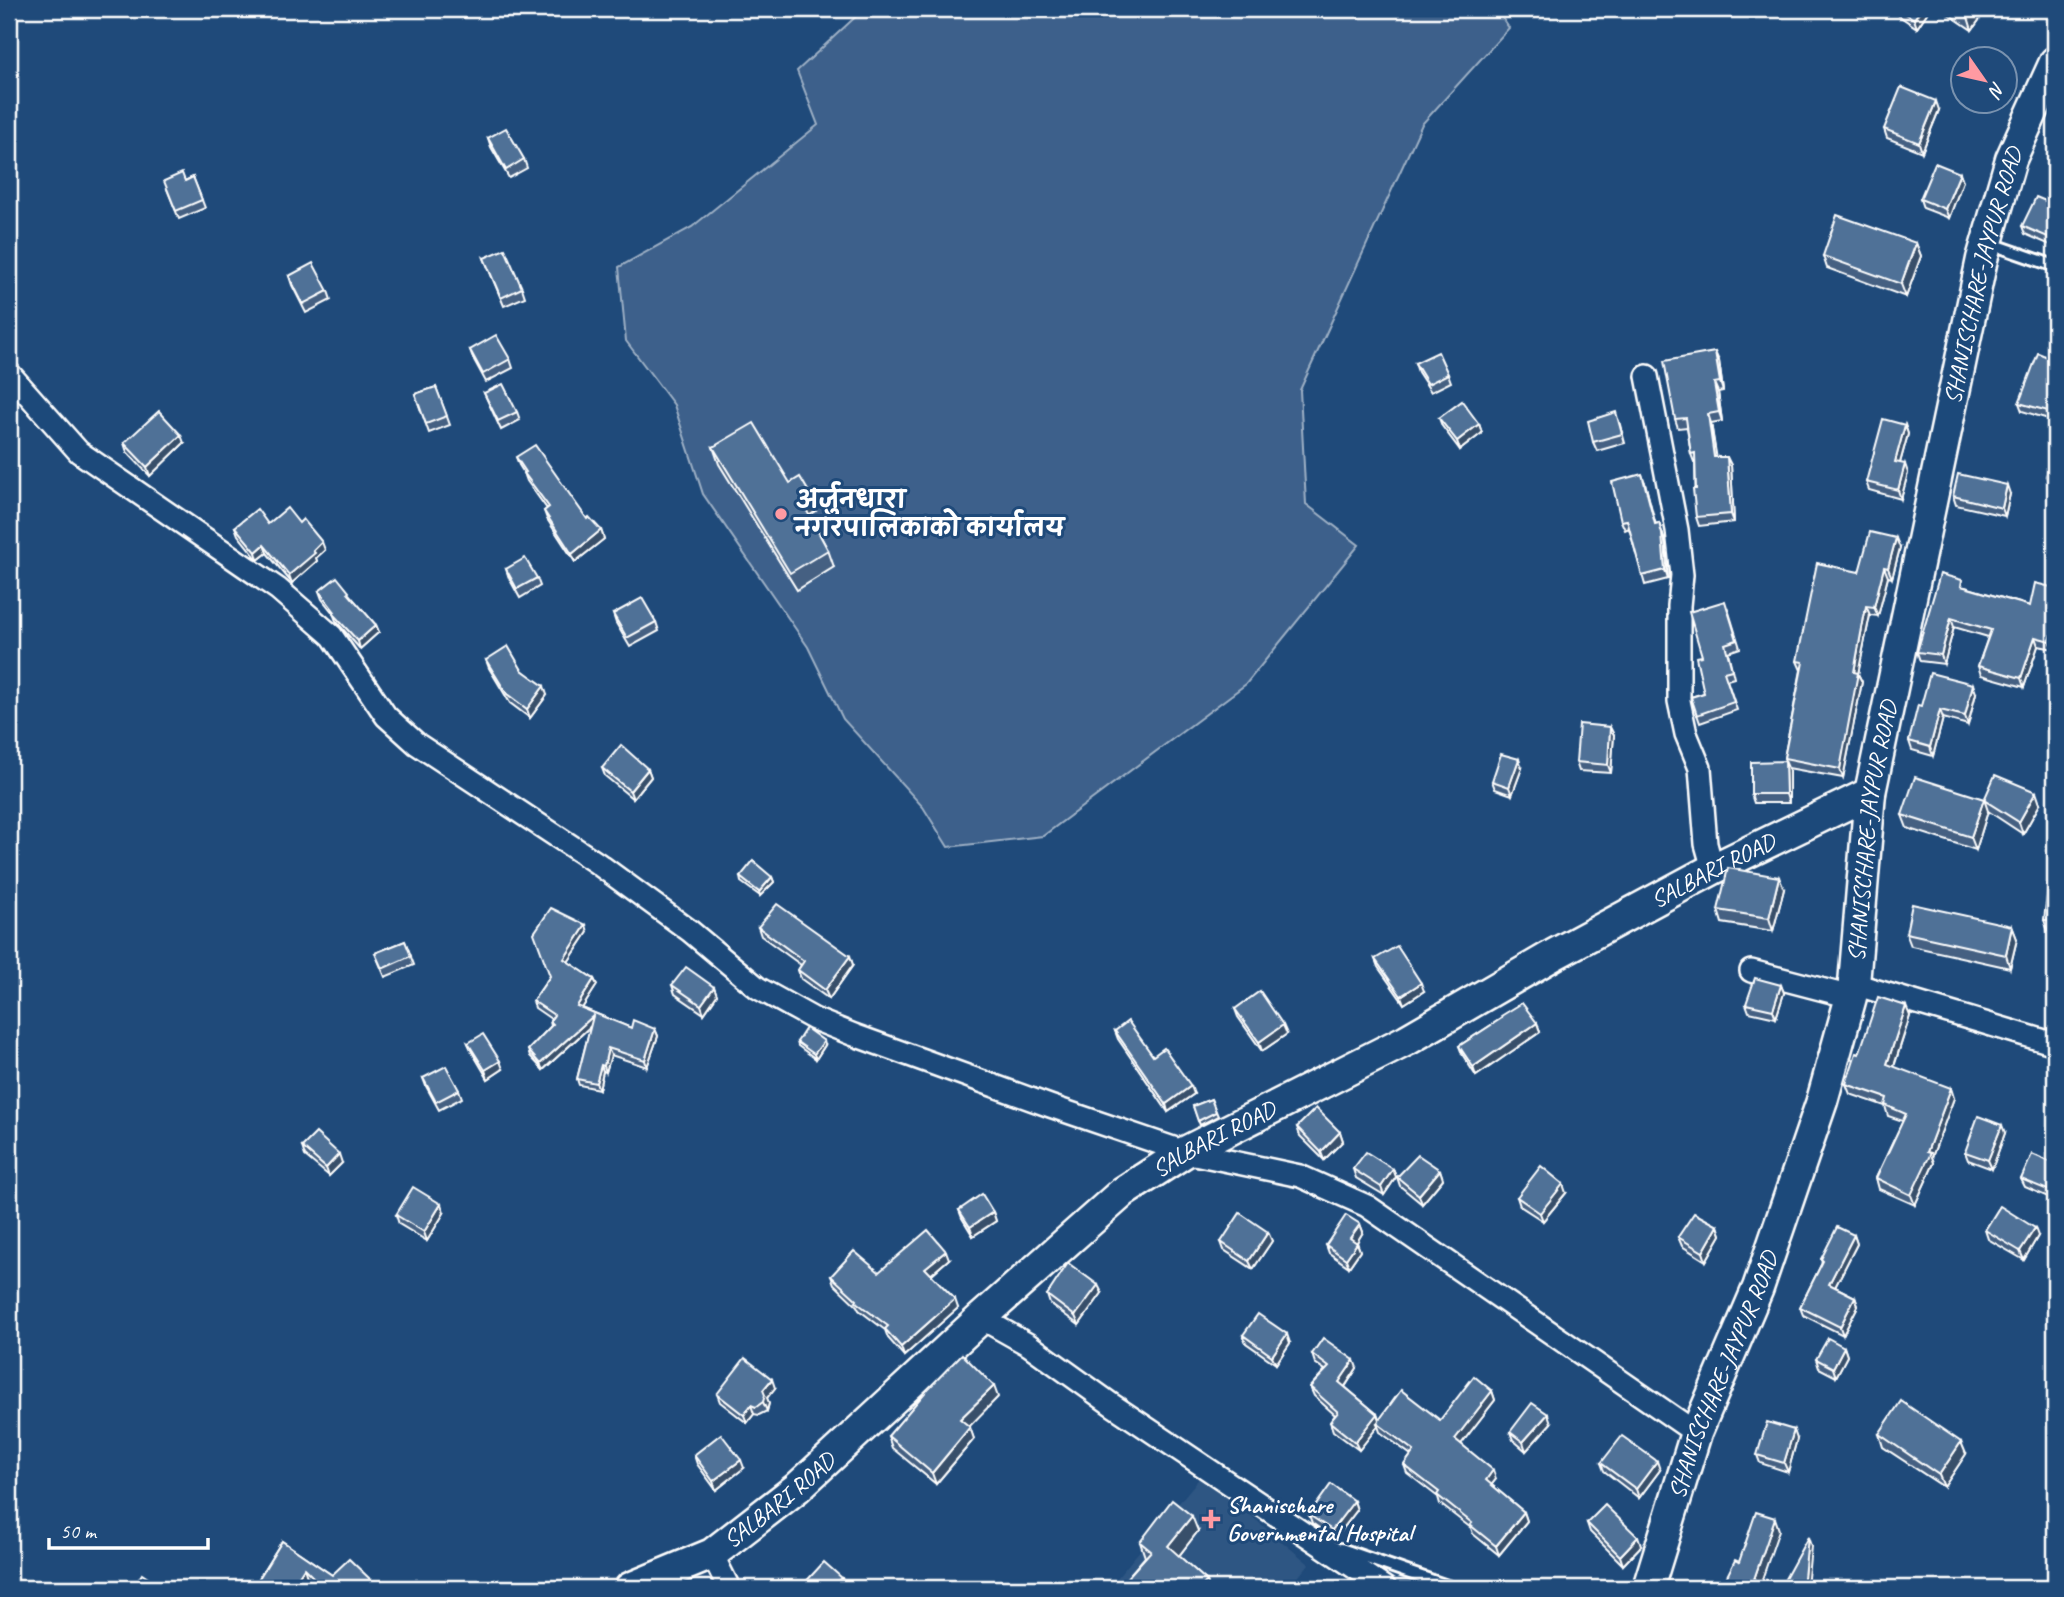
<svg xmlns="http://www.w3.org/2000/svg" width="2064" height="1597" font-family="Caveat,'Playpen Sans Deva',sans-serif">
<rect width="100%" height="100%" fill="#1f4a7a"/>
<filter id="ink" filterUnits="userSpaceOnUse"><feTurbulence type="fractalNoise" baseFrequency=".0143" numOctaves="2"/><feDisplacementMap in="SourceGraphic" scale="14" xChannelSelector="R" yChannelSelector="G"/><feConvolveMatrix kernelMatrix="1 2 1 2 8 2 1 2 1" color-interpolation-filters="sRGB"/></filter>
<g filter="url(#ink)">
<path fill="#2e5683" d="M1202,1475l107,89 -20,24h-180z"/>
<path fill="#3c618b" stroke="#9eb0c5" stroke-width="2" d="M864,9h632l13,19 -87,96 -122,266 6,114 53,41 -113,139 -203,152 -95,11 -25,-40 -80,-88 -35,-72 -105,-153 -29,-89 -48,-64 -7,-74 73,-40 126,-102 -21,-54z"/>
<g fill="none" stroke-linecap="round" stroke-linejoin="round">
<g stroke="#fff" stroke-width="16">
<g id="lane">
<path d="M1989,243l66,23"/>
<path d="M1341,1549l112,39"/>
</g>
</g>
<g stroke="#fff" stroke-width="26">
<g id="street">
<path d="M9,373l70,79 199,137 54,47 54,80 31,28 180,119 93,68 68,57 56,31 40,16 196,71 135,46 115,24 67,30 329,227"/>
<path d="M1647,376l30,154 5,45 -3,31v95l7,33 14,34 6,76 7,25"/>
<path d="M1751,971l100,26"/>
<path d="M1854,984l201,60"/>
<path d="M981,1318l48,27 82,59 274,184"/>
<path d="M712,1554l17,34"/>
</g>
</g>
<g stroke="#fff" stroke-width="35">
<g id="secondary">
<path id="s1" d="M630,1588l82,-34 85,-66 184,-170 142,-126 62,-40 222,-112 148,-86 158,-85 157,-76"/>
<path id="s2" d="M1648,1588l48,-155 62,-145 64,-187 29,-104 3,-13 16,-191 112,-534 29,-100 44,-97"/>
</g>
</g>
<use href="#lane" stroke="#1f4a7a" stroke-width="10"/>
<use href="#street" stroke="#1f4a7a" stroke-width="21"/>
<use href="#secondary" stroke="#1f4a7a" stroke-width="30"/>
</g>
<g fill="#456182" stroke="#fff" stroke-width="2">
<path d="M1889,9h40v1l-12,18z"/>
<path d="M1941,9h46l-15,21z"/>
<path d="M1939,110l-17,42 -35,-14 -3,-9z"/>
<path d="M488,138l36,21 3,9 -18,10 -18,-31z"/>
<path d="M1960,173l3,8 -14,37 -26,-10 -3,-9z"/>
<path d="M193,177l12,31 -26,11 -12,-30z"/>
<path d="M2055,205v42l-30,-13 -3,-8z"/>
<path d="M1916,243l5,13 -15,41 -79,-29 -4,-12z"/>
<path d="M484,258l38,30 3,9 -21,9z"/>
<path d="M289,276l39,15 3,9 -25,13 -14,-28z"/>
<path d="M470,350l40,9 3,9 -27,14 -13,-24z"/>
<path d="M2055,360v61l-33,-10 -3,-8z"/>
<path d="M1719,361l4,30 -5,1 4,29 -11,2 5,34 15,8 3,57 -35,4 -3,-9 -1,-55h-1l-3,-8 -4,-27 -9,1 -3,-9z"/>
<path d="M1415,363l33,11 3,8 -20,10 -13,-20z"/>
<path d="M436,387l14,38 -21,8 -14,-39z"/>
<path d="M484,393l33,19 3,8 -19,10z"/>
<path d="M1439,418l40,6 3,9 -22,17 -18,-24z"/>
<path d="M1619,421l6,22 -28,8 -4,-9z"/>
<path d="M1905,425l3,9 -8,29 8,10 -7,26 -32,-9 -3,-8z"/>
<path d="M124,443h60l-34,33 -23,-24z"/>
<path d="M713,447l77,36 26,28 -7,4 19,35 6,17 -37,23 -78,-126z"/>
<path d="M2055,451v36l-6,-3 -3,-8z"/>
<path d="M516,457l85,73 3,9 -29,23 -28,-43 -3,-8 3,-2 -20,-28 -3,-8 -5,-8z"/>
<path d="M1645,483l10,41 4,-1 6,19 3,37 -23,6 -16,-57 -4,2 -4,-9z"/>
<path d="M2010,494l-5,22 -49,-11 -3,-9z"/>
<path d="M299,523l26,27 -9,8 1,3 -25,22 -25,-30 -9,7 -20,-25 -3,-8 33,-3z"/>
<path d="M1900,548l-8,30 -4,-1 -10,39 -8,-1 -12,59 4,8 -19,96 -55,-10 1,35h-35l-3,-9 34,-33 -1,-3 17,-88 -4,-9 62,-89z"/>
<path d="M506,569l31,9 3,8 -20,12 -11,-20z"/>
<path d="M1965,587l65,19 25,-18v55l-1,6 -16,-3 -14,41 -43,-12 -3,-9 10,-29 -34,-10 -10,37 -24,-3 -3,-9z"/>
<path d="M319,591l32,6 25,28 3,7 -19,17 -24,-28 -3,-8 -11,-14z"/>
<path d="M1728,609l12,39 -12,4 6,26 -7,2 10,30 -37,13 -9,-26 13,-4 -2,-37z"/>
<path d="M613,614l43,8 3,9 -29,16 -14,-24z"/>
<path d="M486,660l36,10 25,25 -17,23 -20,-15 -21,-35z"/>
<path d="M1976,693l-8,32 -25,-7 -10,38 -21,-6 -3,-9 12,-35z"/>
<path d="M1614,735l-3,38 -32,-2 -3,-9z"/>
<path d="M602,768l46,1 3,8 -18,22 -28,-23z"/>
<path d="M1522,768l-10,27 -17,-6 -3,-8z"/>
<path d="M1984,799l56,5 -17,30 -35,-23 -12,39 -69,-22 -5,-13z"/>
<path d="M740,877h32l2,5 -14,14 -19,-14z"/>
<path d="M1784,889l-11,42 -51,-8 -4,-13z"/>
<path d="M2055,889v42h-7l-4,-11z"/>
<path d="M2012,926l5,13 -7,29 -99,-22 -5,-13z"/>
<path d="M758,927l92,29 3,9 -24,34 -28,-20 -3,-9 3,-5 -40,-29z"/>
<path d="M588,932l-20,30 26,17 3,6 -15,23 49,20 24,1 3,7 -11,31 -36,-12 -5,17 -3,-1 -4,18 -20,-4 -2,-6 13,-52 -47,43 -13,-14 -2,-6 23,-24 -1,-5 1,-2 -16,-11 -2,-7 17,-25z"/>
<path d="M405,941l9,24 -29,12 -10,-24z"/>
<path d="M1375,959l49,32 -20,13 -26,-37z"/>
<path d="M672,985l42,2 3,8 -13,19 -29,-20z"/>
<path d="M1781,985l3,8 -8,25 -27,-6 -3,-8z"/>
<path d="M1235,1009l52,25 -25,17 -24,-34z"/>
<path d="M1910,1016l-16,51 60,31 -22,59 2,6 -19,42 -36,-16 -3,-11 27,-57 -15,-5 -3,-10 -35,-12 -4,-10 13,-30z"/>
<path d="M1502,1018l35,5 3,9 -64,44 -14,-22 -3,-8z"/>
<path d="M1115,1031l38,25 41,38 -26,18 -50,-73z"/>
<path d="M797,1042l28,3 -9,14 -18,-13z"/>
<path d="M468,1043l35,26 -15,10 -16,-27z"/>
<path d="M423,1078l36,12 3,8 -23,12 -13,-24z"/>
<path d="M1211,1099l7,17 -18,9 -7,-19z"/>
<path d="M1297,1127l43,5 3,9 -19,19 -24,-24z"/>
<path d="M2005,1133l-13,36 -24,-9 -3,-8z"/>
<path d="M302,1147l40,16 -13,13 -24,-20z"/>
<path d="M2055,1164v36l-30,-13 -4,-8z"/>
<path d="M1353,1169h40l3,8 -12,18 -28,-17z"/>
<path d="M1440,1170l3,9 -21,25 -22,-18 -3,-9z"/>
<path d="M1566,1193l-23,28 -23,-15 -3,-9z"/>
<path d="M959,1210l34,2 3,9 -23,15 -11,-18z"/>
<path d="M444,1213l-17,28 -28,-17 -3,-9z"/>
<path d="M1360,1224l3,8 -6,10 3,9 -11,16 -20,-14 -3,-8z"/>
<path d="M1718,1226l3,9 -15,26 -24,-15 -4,-9z"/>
<path d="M1985,1230l53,6 -14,24 -36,-21z"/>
<path d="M1854,1235l3,9 -22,43 20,10 3,9 -15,29 -40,-20 -3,-8 22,-44 -1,-4z"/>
<path d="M1272,1241l-19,28 -29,-19 -3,-8z"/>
<path d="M949,1259l-18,16 27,33 -54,48 -16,-18 -3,-8 -26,-20 -2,-4 -23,-22 -3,-8 48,-4z"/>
<path d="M1102,1293l-23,32 -29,-21 -3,-9z"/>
<path d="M1243,1335l47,8 -14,21 -30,-21z"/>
<path d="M1844,1347l3,9 -11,21 -17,-9 -3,-9z"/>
<path d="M1312,1354l45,14 -12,19 32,27 2,6h61l52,-29 3,9 -34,44 35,35 -5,6 33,27 3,9 -28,34 -26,-21 -2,-6 -31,-24 -2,-7 -31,-24 -3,-8 7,-10 -31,-23 -2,-6 -19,24 -26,-19 -3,-9 5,-7 -21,-19 -4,-9 15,-17 -10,-7z"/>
<path d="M775,1388l-8,10 2,5 -2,8 -8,4 -5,-1 -7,9 -27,-21 -3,-8z"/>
<path d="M998,1397l-29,29 5,13 -38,45 -44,-36 -4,-12z"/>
<path d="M1551,1423l-25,28 -13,-11 -3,-8z"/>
<path d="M1879,1434l87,20 -22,33 -61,-40z"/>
<path d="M1797,1439l-9,33 -28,-9 -3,-8z"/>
<path d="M694,1455l50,13 -28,22 -19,-26z"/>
<path d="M1601,1463l59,7 -21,28 -35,-27z"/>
<path d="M1354,1501l3,9 -22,29 -23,-16 -3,-8z"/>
<path d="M1587,1523l54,23 -18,19 -33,-33z"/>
<path d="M1198,1531l-19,25 28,25 2,7h-91l27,-31 -5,-15z"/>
<path d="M282,1541l50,34 38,4 3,9h-54l-12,-11 -7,11h-47z"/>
</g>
<g fill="#384f6a" stroke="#fff" stroke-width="2">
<path d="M1921,9h8v1l-12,18 -3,-9z"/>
<path d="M1974,9h13l-15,21 -4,-13z"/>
<path d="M1936,101l3,9 -17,42 -3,-9z"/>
<path d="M1960,173l3,8 -14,37 -4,-9z"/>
<path d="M1916,243l5,13 -15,41 -5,-13z"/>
<path d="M1715,352l4,9 4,30 -3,-9z"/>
<path d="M1714,383l4,9 4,29 -3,-9z"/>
<path d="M1708,414l3,9 7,43 -4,-9z"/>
<path d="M1479,424l3,9 -22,17 -3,-9z"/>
<path d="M1905,425l3,9 -10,36 -3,-8z"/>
<path d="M181,435l3,8 -34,33 -3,-9z"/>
<path d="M1727,457l4,8 3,57 -3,-8z"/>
<path d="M1905,464l3,9 -7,26 -3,-9z"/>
<path d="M1642,474l3,9 13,50 -3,-9z"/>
<path d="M2007,485l3,9 -5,22 -3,-8z"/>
<path d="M810,494l6,17 -9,6 -6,-17z"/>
<path d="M1659,523l6,19 3,37 -3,-9z"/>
<path d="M601,530l3,9 -29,23 -3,-8z"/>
<path d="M1896,538l4,10 -8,30 -4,-10z"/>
<path d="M322,542l3,8 -9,8 1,3 -25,22 -3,-8z"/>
<path d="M264,545l3,8 -9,7 -2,-8z"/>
<path d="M1884,567l4,10 -10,39 -4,-9z"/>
<path d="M1866,606l4,9 -12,59 4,8 -19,96 -3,-9 14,-97z"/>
<path d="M1951,618l3,9 -10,37 -3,-9z"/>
<path d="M2055,622v21l-1,6 -4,-8z"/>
<path d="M376,625l3,7 -19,17 -2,-8z"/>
<path d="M2035,637l3,9 -14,41 -3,-9z"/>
<path d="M1973,684l3,9 -8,32 -3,-9z"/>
<path d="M544,686l3,9 -17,23 -3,-9z"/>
<path d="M1940,710l3,8 -10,38 -3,-9z"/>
<path d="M1610,727l4,8 -3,38 -3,-8z"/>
<path d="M1519,759l3,9 -10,27 -3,-8z"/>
<path d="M1785,761l4,9v33l-3,-9z"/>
<path d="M648,769l3,8 -18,22 -3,-8z"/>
<path d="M2036,792l4,12 -17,30 -4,-12z"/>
<path d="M1984,799l4,12 -12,39 -5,-13z"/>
<path d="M772,877l2,5 -14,14 -1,-4z"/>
<path d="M1779,877l5,12 -11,42 -4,-13z"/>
<path d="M586,925l2,7 -22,33 -2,-6z"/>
<path d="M2012,926l5,13 -7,29 -4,-13z"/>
<path d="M850,956l3,9 -24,34 -4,-9z"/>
<path d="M594,979l3,6 -18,28 -2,-7z"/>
<path d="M1421,983l3,8 -20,13 -3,-8z"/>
<path d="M1781,985l3,8 -8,25 -3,-8z"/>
<path d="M714,987l3,8 -13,19 -3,-9z"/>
<path d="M1906,1006l4,10 -19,59 -4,-11z"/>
<path d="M593,1016l2,6 -52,48 -3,-6z"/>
<path d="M1537,1023l3,9 -64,44 -3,-9z"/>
<path d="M1283,1025l4,9 -25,17 -3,-9z"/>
<path d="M655,1029l3,7 -11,31 -2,-7z"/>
<path d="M824,1041l1,4 -9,14 -2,-5z"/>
<path d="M608,1048l3,7 -5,17 -2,-6z"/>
<path d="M500,1061l3,8 -15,10 -3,-9z"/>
<path d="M601,1065l2,6 -4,18 -3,-6z"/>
<path d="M1191,1086l3,8 -26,18 -2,-8z"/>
<path d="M1951,1088l3,10 -22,59 2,6 -19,42 -4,-10z"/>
<path d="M2002,1125l3,8 -13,36 -4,-9z"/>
<path d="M1340,1132l3,9 -19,19 -3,-8z"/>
<path d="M339,1154l3,9 -13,13 -3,-8z"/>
<path d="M1393,1169l3,8 -12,18 -3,-8z"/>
<path d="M1440,1170l3,9 -21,25 -3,-9z"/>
<path d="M1563,1184l3,9 -23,28 -3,-8z"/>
<path d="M441,1204l3,9 -17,28 -3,-9z"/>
<path d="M993,1212l3,9 -23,15 -3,-9z"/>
<path d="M1360,1224l3,8 -9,15 -4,-9z"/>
<path d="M1718,1226l3,9 -15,26 -3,-9z"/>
<path d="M2035,1228l3,8 -14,24 -4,-9z"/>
<path d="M1268,1232l4,9 -19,28 -4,-8z"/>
<path d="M1854,1235l3,9 -25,49 -3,-9z"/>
<path d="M1357,1243l3,8 -11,16 -3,-8z"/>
<path d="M946,1251l3,8 -21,18 -3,-9z"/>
<path d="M1098,1285l4,8 -23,32 -4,-9z"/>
<path d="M1855,1297l3,9 -15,29 -3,-8z"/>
<path d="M955,1299l3,9 -54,48 -3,-9z"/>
<path d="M1287,1334l3,9 -14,21 -4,-8z"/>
<path d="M1844,1347l3,9 -11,21 -3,-9z"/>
<path d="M1354,1360l3,8 -15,23 -3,-9z"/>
<path d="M772,1379l3,9 -8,10 2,5 -2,8 -4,-9v-12z"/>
<path d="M994,1386l4,11 -33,34 -5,-12z"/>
<path d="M1492,1391l3,9 -37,48 -3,-9z"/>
<path d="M751,1405l3,9 -7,9 -3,-8z"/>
<path d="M1377,1414l3,9h-3l1,3 -19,24 -4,-8z"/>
<path d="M1548,1414l3,9 -25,28 -3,-9z"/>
<path d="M970,1427l4,12 -38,45 -4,-11z"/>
<path d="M1794,1430l3,9 -9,33 -4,-9z"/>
<path d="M1961,1442l5,12 -22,33 -5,-12z"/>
<path d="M741,1460l3,8 -28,22 -3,-9z"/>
<path d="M1657,1461l3,9 -21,28 -3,-9z"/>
<path d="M1493,1470l3,9 -7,9 -3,-8z"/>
<path d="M1354,1501l3,9 -22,29 -3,-9z"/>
<path d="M1524,1512l3,9 -28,34 -3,-9z"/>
<path d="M1192,1516l6,15 -24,31 -6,-16z"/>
<path d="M1775,1518l4,12 -20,58h-8z"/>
<path d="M1638,1537l3,9 -18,19 -3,-9z"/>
<path d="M1808,1537l3,9 -4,42h-4z"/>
<path d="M304,1568l3,9 -7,11h-9z"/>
<path d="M842,1578l3,8 -2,2h-11z"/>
<path d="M370,1579l3,9h-13z"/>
<path d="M1207,1581l2,7h-9z"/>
</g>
<g fill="#507197" stroke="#fff" stroke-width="2">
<path d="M1898,9h23l-7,10z"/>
<path d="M1955,9h19l-6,8z"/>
<path d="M1901,87l35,14 -17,42 -35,-14z"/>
<path d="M506,128l18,31 -18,11 -18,-32z"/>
<path d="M1935,163l25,10 -15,36 -25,-10z"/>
<path d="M182,173l3,8 8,-4 9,23 -26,11 -12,-30z"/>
<path d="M2036,197l19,8v35l-33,-14z"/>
<path d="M1837,215l79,28 -15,41 -78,-28z"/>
<path d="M505,249l17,39 -21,10 -17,-40z"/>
<path d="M313,263l15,28 -25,13 -14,-28z"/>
<path d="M496,335l14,24 -27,15 -13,-24z"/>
<path d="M1438,352l10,22 -20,10 -13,-21z"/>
<path d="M1715,352l5,30 -6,1 5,29 -11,2 6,43h13l4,57 -35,3 -3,-28h3l-1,-36 -4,1 -5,-36 -11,1 -11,-58z"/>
<path d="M2038,353l17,7v53l-36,-10z"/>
<path d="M503,384l14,28 -19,9 -14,-28z"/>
<path d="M436,387l11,29 -21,8 -11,-30z"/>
<path d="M1462,401l17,23 -22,17 -18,-23z"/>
<path d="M159,411l22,24 -34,32 -23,-24z"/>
<path d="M1616,412l6,22 -29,8 -5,-21z"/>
<path d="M1883,419l22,6 -10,37 10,2 -7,26 -32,-8z"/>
<path d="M754,423l36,60 10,-6 10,17 -9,6 27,50 -38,23 -77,-126z"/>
<path d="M535,445l52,74 2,-2 12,13 -29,24 -28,-43 5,-4 -25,-34 2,-1 -10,-15z"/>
<path d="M2055,451v28l-9,-3z"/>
<path d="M1642,474l13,50 4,-1 3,11 3,36 -23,6 -15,-56 -6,1 -9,-39z"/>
<path d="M1958,474l49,11 -5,23 -49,-12z"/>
<path d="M287,508l12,15 4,-4 19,23 -9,9 2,2 -26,22 -25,-30 -8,7 -21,-25 22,-18 11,15z"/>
<path d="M1870,532l26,6 -8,30 -4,-1 -10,40 -8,-1 -12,66 4,1 -18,96 -56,-11 19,-96 -6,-1 20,-98 42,9z"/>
<path d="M525,558l12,20 -20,11 -11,-20z"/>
<path d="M1940,574l22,6 -1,6 69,20 5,-23 20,5v34l-5,19 -15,-4 -14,41 -43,-12 13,-36 -40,-12 -10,37 -24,-3z"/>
<path d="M337,577l12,15 -1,1 28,32 -18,16 -25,-27 2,-2 -16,-21z"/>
<path d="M642,598l14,24 -29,16 -14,-24z"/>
<path d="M1725,601l12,39 -12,4 7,26 -8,2 10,30 -37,13 -6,-18 13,-4 -8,-36 6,-1 -13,-44z"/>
<path d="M508,646l14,24 22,16 -17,23 -20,-15 -21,-34z"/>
<path d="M1930,673l43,11 -8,32 -25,-6 -10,37 -21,-6 9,-36 3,1z"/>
<path d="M1579,724l31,3 -2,38 -32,-3z"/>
<path d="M621,745l27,24 -18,22 -28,-23z"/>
<path d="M1501,754l18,5 -10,28 -17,-6z"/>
<path d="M1785,761l1,33h-35v-32z"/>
<path d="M1995,775l41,17 -17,30 -35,-22z"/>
<path d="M1915,777l69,22 -13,38 -69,-22z"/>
<path d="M753,861l19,16 -13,15 -19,-15z"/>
<path d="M1728,868l51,9 -10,41 -51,-8z"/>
<path d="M2048,886l7,3v31h-11z"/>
<path d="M777,904l73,52 -25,34 -27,-20 6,-9 -46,-34z"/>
<path d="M1912,904l100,22 -6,29 -100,-22z"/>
<path d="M551,908l35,17 -22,34 30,20 -17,27 54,22 2,-8 22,9 -10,31 -37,-12 -4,18 -3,-1 -5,18 -19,-4 16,-63 -53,48 -12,-14 25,-26 -3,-3 4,-6 -21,-14 17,-25 -16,-43z"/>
<path d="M405,941l6,15 -29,13 -7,-16z"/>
<path d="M1397,946l24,37 -20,13 -26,-37z"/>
<path d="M686,967l28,20 -13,18 -29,-20z"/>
<path d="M1755,978l26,7 -8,25 -27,-6z"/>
<path d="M1260,991l23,34 -24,17 -24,-33z"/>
<path d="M1878,997l28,9 -19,58 64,24 -24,64 4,1 -20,42 -35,-17 30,-64 -21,-9 2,-7 -41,-14 10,-31 3,1z"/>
<path d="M1522,1003l15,20 -64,44 -14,-21 43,-28 -1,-2z"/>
<path d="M1128,1021l25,35 11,-8 27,38 -25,18 -51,-73z"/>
<path d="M806,1028l18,13 -10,13 -17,-12z"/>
<path d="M483,1034l17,27 -15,9 -17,-27z"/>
<path d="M446,1066l13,24 -23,12 -13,-24z"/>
<path d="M1211,1099l5,13 -18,9 -5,-15z"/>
<path d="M1316,1108l24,24 -19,20 -24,-25z"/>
<path d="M1978,1116l24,9 -14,35 -23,-8z"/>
<path d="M316,1133l23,21 -13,14 -24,-21z"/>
<path d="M1366,1152l27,17 -12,18 -28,-18z"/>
<path d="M2032,1154l23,10v29l-34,-14z"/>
<path d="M1418,1155l22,15 -21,25 -22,-18z"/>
<path d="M1541,1166l22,18 -23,29 -23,-16z"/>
<path d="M413,1187l28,17 -17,28 -28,-17z"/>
<path d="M982,1194l11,18 -23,15 -11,-17z"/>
<path d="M2000,1206l35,22 -15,23 -35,-21z"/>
<path d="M1240,1213l28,19 -19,29 -28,-19z"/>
<path d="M1694,1213l24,13 -15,26 -25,-15z"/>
<path d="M1346,1215l14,9 -10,14 7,5 -11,16 -20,-14z"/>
<path d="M1837,1227l17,8 -25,49 26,13 -15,30 -40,-20 23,-46 -2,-2z"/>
<path d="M928,1230l18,21 -21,17 30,31 -54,48 -16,-18 3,-3 -32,-24 1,-2 -26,-24 23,-25 25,21z"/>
<path d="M1068,1263l30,22 -23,31 -28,-21z"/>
<path d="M1258,1314l29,20 -15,22 -29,-21z"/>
<path d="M1323,1338l31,22 -15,22 38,32 -22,28 -25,-20 8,-10 -28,-25 19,-20 -17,-13z"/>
<path d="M1828,1338l16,9 -11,21 -17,-9z"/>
<path d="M962,1354l32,32 -34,33 10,8 -38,46 -44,-37 40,-47z"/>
<path d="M745,1358l27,21 -9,11 2,5 -2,7 -7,5 -5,-2 -7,10 -27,-21z"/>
<path d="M1474,1376l18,15 -37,48 38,31 -7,10 38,32 -28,34 -26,-21 2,-2 -35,-28 2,-3 -35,-27 10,-14 -37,-28 24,-33 39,30z"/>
<path d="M1901,1401l60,41 -22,33 -60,-41z"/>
<path d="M1532,1403l16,11 -25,28 -13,-10z"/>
<path d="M1767,1422l27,8 -10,33 -27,-8z"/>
<path d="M721,1434l20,26 -28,21 -19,-26z"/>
<path d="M1622,1436l35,25 -21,28 -35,-26z"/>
<path d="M1331,1484l23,17 -22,29 -23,-15z"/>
<path d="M1172,1500l20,16 -24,30 39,35 -7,7h-82l33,-37 -11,-9z"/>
<path d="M1605,1505l33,32 -18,19 -33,-33z"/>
<path d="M1756,1512l19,6 -24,70h-30l14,-28 4,2z"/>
<path d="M1808,1537l-5,51h-23z"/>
<path d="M282,1541l50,34 17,-16 21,20 -10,9h-36l-20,-20 -13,20h-3l-6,-4 -3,4h-26z"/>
<path d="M824,1562l18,16 -10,10h-32z"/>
<path d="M142,1574l21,14h-30z"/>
</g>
</g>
<g fill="#ff9aa2" stroke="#1f4a7a" stroke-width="2.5">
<circle cx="781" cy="514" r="7"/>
<path d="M1207.5 1508.5h7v7h7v7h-7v7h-7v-7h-7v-7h7z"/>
</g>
<g text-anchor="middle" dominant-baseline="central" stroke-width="6" stroke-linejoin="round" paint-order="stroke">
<g font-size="24" fill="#fff" stroke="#1f4a7a">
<text stroke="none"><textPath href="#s2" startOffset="1360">SHANISCHARE-JAYPUR ROAD</textPath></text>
<text stroke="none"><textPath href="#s2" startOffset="793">SHANISCHARE-JAYPUR ROAD</textPath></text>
<text stroke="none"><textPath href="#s1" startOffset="1309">SALBARI ROAD</textPath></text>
<text stroke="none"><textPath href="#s1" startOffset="742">SALBARI ROAD</textPath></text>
<text stroke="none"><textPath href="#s2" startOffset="226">SHANISCHARE-JAYPUR ROAD</textPath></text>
<text stroke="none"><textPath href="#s1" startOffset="175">SALBARI ROAD</textPath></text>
</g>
<g font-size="24" font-weight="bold" fill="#fff" stroke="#1f4a7a" text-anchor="start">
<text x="795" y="500">अर्जुनधारा<tspan x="795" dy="28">नगरपालिकाको कार्यालय</tspan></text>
<text x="1227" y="1505">Shanischare<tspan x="1227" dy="28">Governmental Hospital</tspan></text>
</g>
</g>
<rect width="2064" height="1597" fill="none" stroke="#1f4a7a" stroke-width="35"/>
<rect x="18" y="18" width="2029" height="1562" fill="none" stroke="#fff" stroke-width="2.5" filter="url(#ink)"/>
<g transform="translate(1984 80) rotate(124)"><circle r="33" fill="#1f4a7a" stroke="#7992af" stroke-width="2"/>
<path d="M0-5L12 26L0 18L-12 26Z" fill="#ff9aa2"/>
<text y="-10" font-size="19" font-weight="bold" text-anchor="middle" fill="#ffffff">N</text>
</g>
<path d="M49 1538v10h159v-10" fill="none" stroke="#ffffff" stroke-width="3.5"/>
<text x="60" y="1538" font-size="21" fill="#ffffff" stroke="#1f4a7a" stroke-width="5" paint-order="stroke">50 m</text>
</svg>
